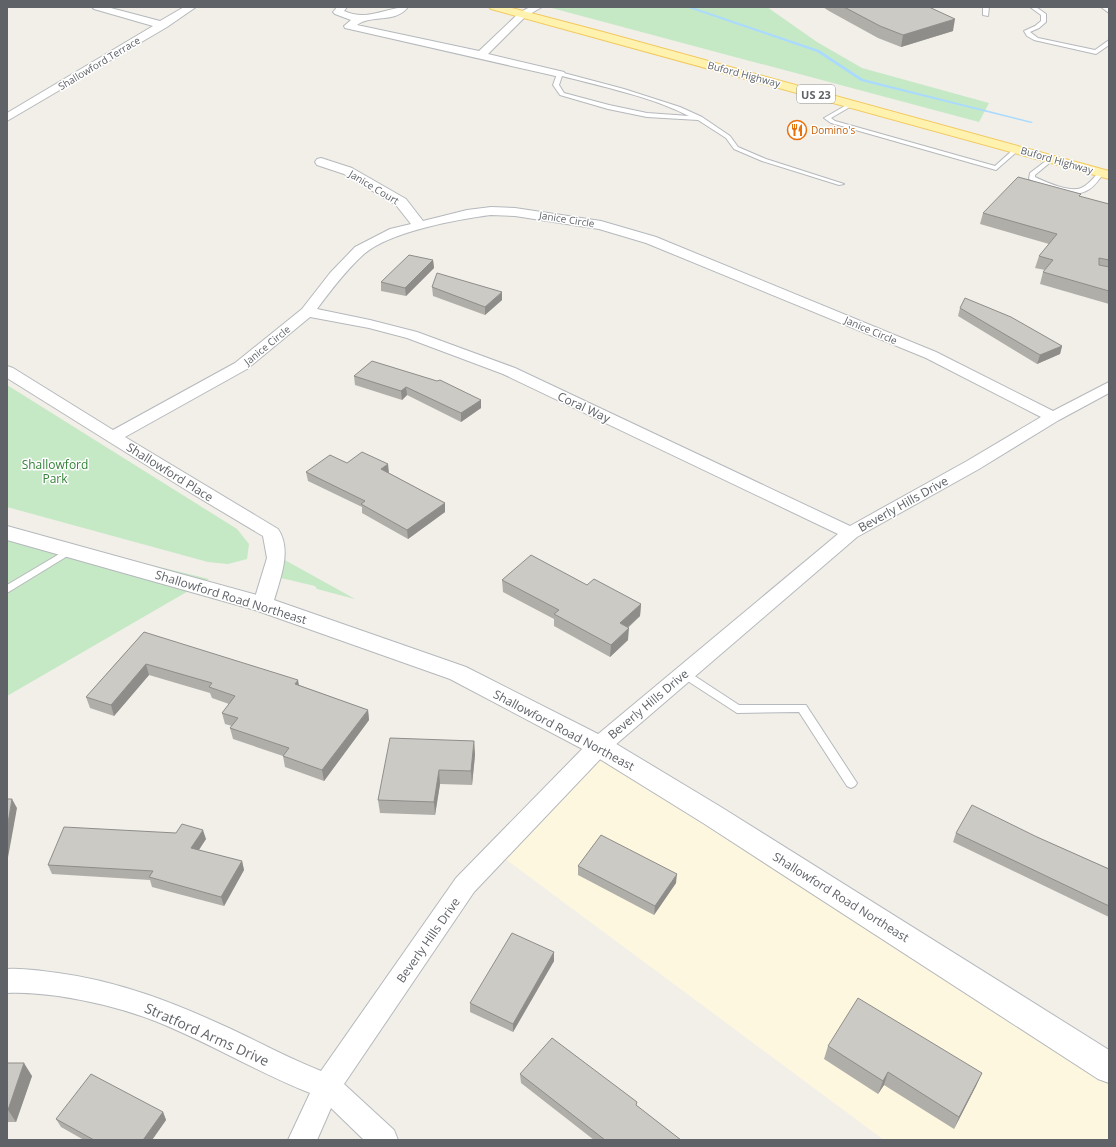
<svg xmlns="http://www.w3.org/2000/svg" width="1116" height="1147" font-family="'Open Sans',sans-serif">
<rect width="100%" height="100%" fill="#f1efe8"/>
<path fill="#fef7e0" d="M593,745l516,328v67h-225l-392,-291z"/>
<g fill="#c5e8c5">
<path d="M548,7h219l50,35 45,26 127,35 -10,19z"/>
<path d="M7,385l230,144 12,15 -2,15 -19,5 -20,-2 -201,-55z"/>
<path d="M7,530l202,49 -202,117z"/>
<path d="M283,559l72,40 -38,-10 -2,-3 -34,-8 -3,-4z"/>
</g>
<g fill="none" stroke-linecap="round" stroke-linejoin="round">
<path fill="#aadaff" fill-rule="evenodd" d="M686,7h6l127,43 44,29 170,43 -2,1 -170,-42 -44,-29z"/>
<g stroke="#b5b8bc" stroke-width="2">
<g id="service">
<path d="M983,7h6l-1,9 -5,-1z"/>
<path d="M1030,7h6l10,7v8l-7,6 -9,4 8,6 57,12 14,-10v5l-13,9 -62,-14 -7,-4 -3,-5 11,-5 6,-5v-6z"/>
<path d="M1101,7l8,1v5z"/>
<path d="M560,72l64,17 56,18 22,10 28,19 8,11 28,12 78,25 -5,1 -77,-24 -28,-12 -8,-11 -28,-18 -51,-3 -39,-8 -48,-14 -7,-10 4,-11zM562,76c42,11 87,20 127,40l-42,-3 -38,-8 -45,-12 -5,-8z"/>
<path d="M850,103l5,1 -24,14 4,3 160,45 20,-18 5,1 -24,21 -165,-47 -7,-5z"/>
<path d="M1051,157l3,2 -1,1 -18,15v2c10,5 37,17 48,10 6,-3 11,-10 16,-15l5,1c-5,6 -10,15 -18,18 -16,8 -42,-5 -57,-12l1,-6z"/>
<path d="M71,547l3,1 2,2 -2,2 -67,41v-8z"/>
<path d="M684,669l55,36h67l49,75 2,3 -2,3 -4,2 -4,-2 -48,-74 -62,1 -57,-37 -1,-3 1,-3z"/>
</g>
</g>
<g stroke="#b5b8bc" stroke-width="2">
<g id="minor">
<path d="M92,7h15l53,14 24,-14h12l-29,20 -160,94v-8l146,-87 -59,-17z"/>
<path d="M337,7h10l-3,4c23,11 43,-4 64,-4 -13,17 -37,7 -51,18l122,26 40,-38 11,-6h12l-17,10 -37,37 76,18 1,2 -5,3 -215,-49 -1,-2 7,-6 -16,-6 -2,-2z"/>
<path d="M321,158l31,10 54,31 17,22 44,-11 24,-3 24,1 86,13 55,16 280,115 117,59 56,-29v11l-50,27 -80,49 -122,68 -250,215 -133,140 -130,192 50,46 4,10h-34l-33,-32 -14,32h-29l22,-47c-53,-21 -102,-51 -155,-72 -31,-12 -64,-20 -97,-25 -17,-2 -33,-4 -51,-3v-24c17,-1 34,2 51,4 61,8 117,30 173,56 30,14 59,30 90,42l135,-193 135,-138 247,-206 -335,-160 -96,-36 -38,-10 -59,-11 -63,52 -122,68 153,92c15,22 1,52 -5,75l-3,5 -7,2 -7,-2 -3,-5 14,-46 -4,-22 -72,-43 -184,-115v-12l6,2 100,62 122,-67 67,-54 28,-36 25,-26 35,-18 21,-5 -15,-19 -52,-31 -27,-9 -2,-3 2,-3zM491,215l24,1 84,13 47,14 280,115 115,59 -74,44 -117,65 -335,-158 -98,-36 -47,-12 -53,-11c14,-19 29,-39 47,-55 25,-22 94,-35 127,-39z"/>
</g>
</g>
<g stroke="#b5b8bc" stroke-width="2">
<path id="tertiary" d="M7,526l264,73 195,68 142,72 113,68 388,243v33l-11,-4 -395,-256 -113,-70 -140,-74 -195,-69 -248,-70z"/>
</g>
<g stroke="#f2c960" stroke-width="2">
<path id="primary" d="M489,7h19l95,25 506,139v8l-618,-170z"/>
</g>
<use href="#service" fill="#fff" fill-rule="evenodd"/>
<use href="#minor" fill="#fff" fill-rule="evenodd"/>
<use href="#tertiary" fill="#fff" fill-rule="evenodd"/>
<use href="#primary" fill="#fff2af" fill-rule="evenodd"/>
</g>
<g fill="#afaea9">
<path d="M823,7h106l24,24 -52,16 -23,-9 -49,-27z"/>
<path d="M1080,197l29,7v100l-69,-20 3,-12 2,-2 -10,-2 4,-12 10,-12 -69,-20 3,-11z"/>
<path d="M433,260l1,8 -28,28 -25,-5v-9z"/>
<path d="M432,287l70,13 -17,15 -52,-19z"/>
<path d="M960,308l102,38 -2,8 -23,10 -79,-48z"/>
<path d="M372,361l109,47 -20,14 -54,-27 -5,5 -47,-15 -1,-9z"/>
<path d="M347,463l42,10 56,30v9l-37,27 -46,-26v-6l-54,-26 -2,-9z"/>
<path d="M502,580l85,5 54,19 -1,12 -12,12v12l-18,17 -56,-31v-7l-51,-27z"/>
<path d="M144,632l155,53 69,25 1,10 -45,61 -39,-14 -2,-11 -50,-17 -3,-11 2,-2 -7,-2 -3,-11 7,-9 -17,-6 -2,-5 -61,-18 -35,41 -24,-8 -4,-11z"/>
<path d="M474,741l1,14 -3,30 -32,-1 -5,31 -55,-2 -2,-13z"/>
<path d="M956,833l81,4 72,32v48l-156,-75z"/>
<path d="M206,839l-7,11 43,11 2,9 -20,36 -72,-19 -2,-7 -98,-6 -4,-9z"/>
<path d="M578,866l98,17 -22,32 -76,-40z"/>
<path d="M554,952v9l-41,71 -43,-20v-9z"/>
<path d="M828,1046l154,27 -6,13 -22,43 -70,-44 -6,9 -54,-35z"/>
<path d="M7,1063l25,13 -16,46h-9z"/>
<path d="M520,1074l117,32 44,34h-87l-73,-57z"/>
<path d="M163,1112l3,8 -14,20h-68l-23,-13 -5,-8z"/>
</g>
<g fill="#8f8d8a">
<path d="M955,19l-2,12 -52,16 2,-12z"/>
<path d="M433,260l1,8 -28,28 -1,-8z"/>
<path d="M502,292v8l-17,15v-8z"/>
<path d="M1062,346l-2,8 -23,10 3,-9z"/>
<path d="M406,387l1,8 -5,5 -1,-9z"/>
<path d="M481,400v8l-20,14v-9z"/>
<path d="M388,464l1,9 -7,5 -1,-9z"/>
<path d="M445,503v9l-37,27 -1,-9z"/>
<path d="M641,604l-1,12 -21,19 1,-12z"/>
<path d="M629,628l-1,12 -18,17 1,-12z"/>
<path d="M146,664l3,11 -35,41 -3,-11z"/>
<path d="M298,680l2,11 -5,-7z"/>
<path d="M368,710l1,10 -45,61 -2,-11z"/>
<path d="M474,741l1,14 -3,30 -1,-14z"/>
<path d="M439,770l1,14 -5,31 -1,-13z"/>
<path d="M12,799l5,9 -10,55v-34z"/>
<path d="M203,830l3,9 -12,18 -3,-9z"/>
<path d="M242,861l2,9 -20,36 -3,-9z"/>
<path d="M677,874l-1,9 -22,32 1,-9z"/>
<path d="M554,952v9l-41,71v-8z"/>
<path d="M24,1063l8,13 -16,46 -8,-12z"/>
<path d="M888,1072l-4,13 -6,9 5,-13z"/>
<path d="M982,1073l-6,13 -22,43 5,-12z"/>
<path d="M163,1112l3,8 -14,20h-9z"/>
</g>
<g fill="#cccac5" stroke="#8f8d8a">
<path d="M844,7h85l26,12 -52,16 -23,-9z"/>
<path d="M1018,177l63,17 -2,2 30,8v56l-10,-2v7l10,2v24l-66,-19 10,-12 -14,-4 18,-22 -74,-21z"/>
<path d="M409,255l24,5 -28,28 -24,-6z"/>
<path d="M437,273l65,19 -17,15 -53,-20z"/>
<path d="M965,298l46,19 51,29 -22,9 -80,-47z"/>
<path d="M372,361l65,20 3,-1 41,20 -20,13 -55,-26 -5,4 -47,-15z"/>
<path d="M362,452l26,12 -7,5 64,34 -38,27 -46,-26 4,-3 -59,-29 24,-17 17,8z"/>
<path d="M531,555l56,30 7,-6 47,25 -21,19 9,5 -18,17 -57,-31 5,-4 -57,-30z"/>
<path d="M144,632l154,48 -3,4 73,26 -46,60 -39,-14 6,-8 -59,-20 8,-10 -16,-5 13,-17 -26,-9 3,-4 -66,-19 -35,41 -25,-8z"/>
<path d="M390,738l84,3 -3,30 -32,-1 -5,32 -56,-2z"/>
<path d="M7,799h5l-5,30z"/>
<path d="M972,805l65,32 72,32v37l-153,-73z"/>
<path d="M182,824l21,6 -12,18 51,13 -21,36 -72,-20 4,-6 -105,-6 16,-38 112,6z"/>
<path d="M601,835l76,39 -22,32 -77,-40z"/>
<path d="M512,933l42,19 -41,72 -43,-21z"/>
<path d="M858,998l124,75 -23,44 -71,-45 -5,9 -55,-35z"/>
<path d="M552,1038l85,64 -1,3 45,35h-76l-85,-66z"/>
<path d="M7,1063h17l-16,47h-1z"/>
<path d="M91,1074l72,38 -20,28h-49l-38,-21z"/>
</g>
<defs>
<g id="restaurant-ring" transform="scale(1)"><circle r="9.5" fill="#fff" stroke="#e8710a" stroke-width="1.5"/><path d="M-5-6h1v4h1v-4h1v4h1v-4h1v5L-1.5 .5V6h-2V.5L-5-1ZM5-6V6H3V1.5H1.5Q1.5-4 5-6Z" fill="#e8710a"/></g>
</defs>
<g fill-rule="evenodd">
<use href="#restaurant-ring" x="797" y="130"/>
</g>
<g text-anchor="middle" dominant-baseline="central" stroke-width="3" stroke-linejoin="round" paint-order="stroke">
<g font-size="10" fill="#5f6368" stroke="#fff">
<text transform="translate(99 63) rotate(-31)">Shallowford Terrace</text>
<text transform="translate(744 74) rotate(15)">Buford Highway</text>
<text transform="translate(1057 160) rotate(16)">Buford Highway</text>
<text transform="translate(374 187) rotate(31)">Janice Court</text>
<text transform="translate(567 219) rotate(9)">Janice Circle</text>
<text transform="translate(871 330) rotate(23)">Janice Circle</text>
<text transform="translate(267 345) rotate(-39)">Janice Circle</text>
</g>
<g font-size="10" fill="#c56008" stroke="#fff" text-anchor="start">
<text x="811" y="130">Domino's</text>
</g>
<rect fill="#fff" stroke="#8f9295" stroke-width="1" x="797" y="85" width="38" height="18" rx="3"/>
<g font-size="11" font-weight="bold" fill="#5f6368">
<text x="816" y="94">US 23</text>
</g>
<g font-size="12" fill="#5f6368" stroke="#fff">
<text transform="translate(584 407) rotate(25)">Coral Way</text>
<text transform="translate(170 472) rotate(32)">Shallowford Place</text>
<text transform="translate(903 504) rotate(-29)">Beverly Hills Drive</text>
<text transform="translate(231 597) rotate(17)">Shallowford Road Northeast</text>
<text transform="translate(648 704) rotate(-40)">Beverly Hills Drive</text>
<text transform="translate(564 730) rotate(28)">Shallowford Road Northeast</text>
<text transform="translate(841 897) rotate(32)">Shallowford Road Northeast</text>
<text transform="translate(428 940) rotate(-55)">Beverly Hills Drive</text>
</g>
<g font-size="12" fill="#348238" stroke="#fff">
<text x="55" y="464">Shallowford<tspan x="55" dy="14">Park</tspan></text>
</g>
<g font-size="14" fill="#5f6368" stroke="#fff">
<text transform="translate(207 1034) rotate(24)">Stratford Arms Drive</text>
</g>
</g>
<rect width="1116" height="1147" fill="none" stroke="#5f6368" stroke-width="16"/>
</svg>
